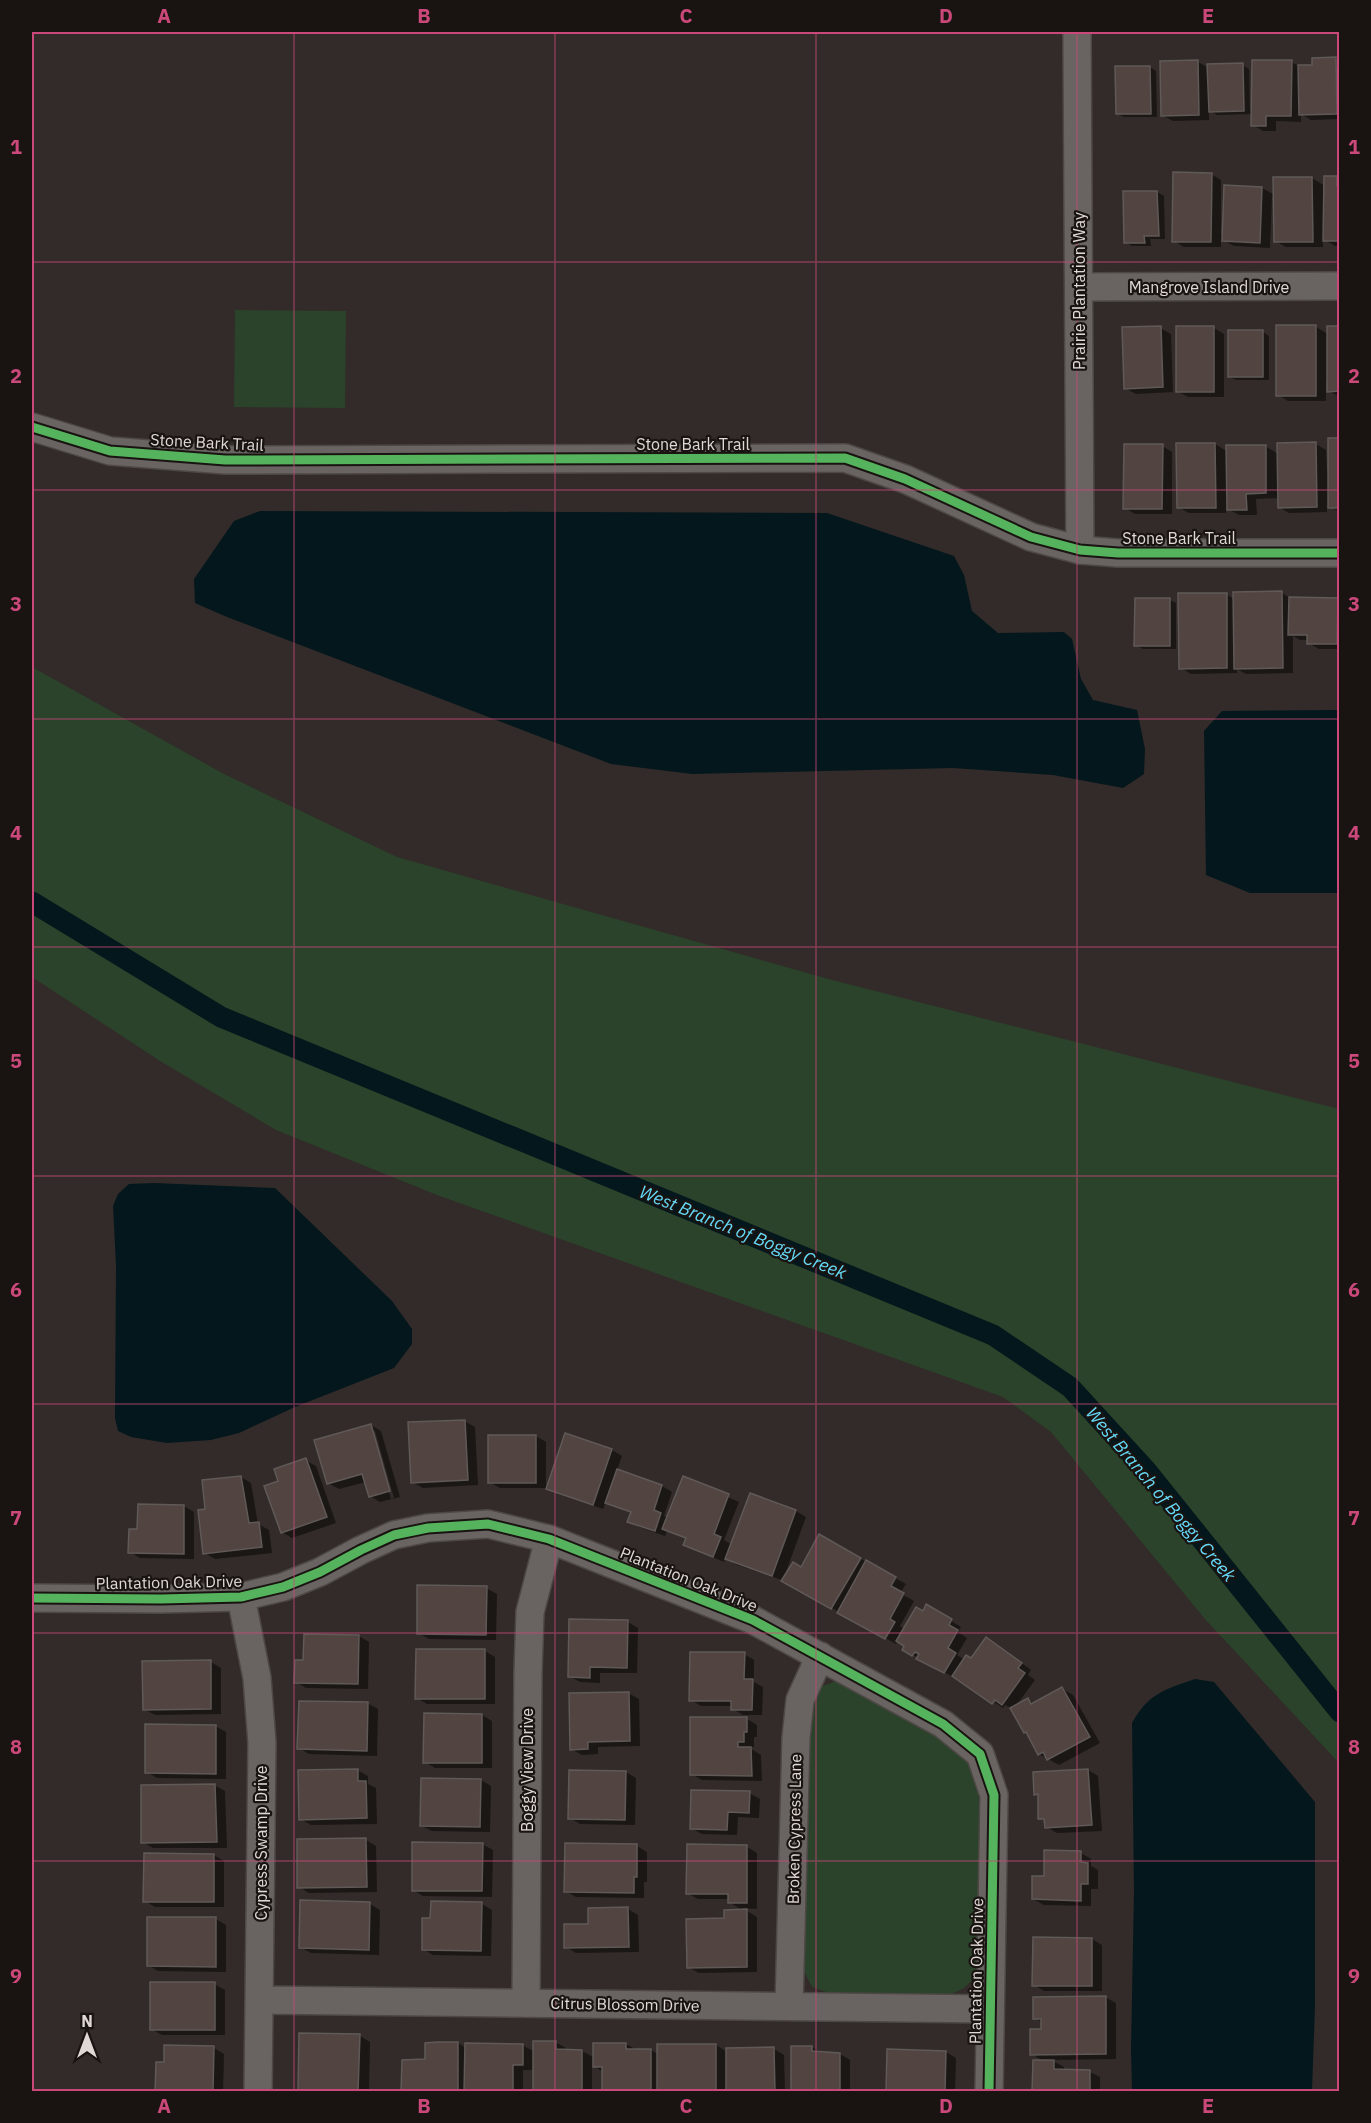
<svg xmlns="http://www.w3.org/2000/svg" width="1371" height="2123" font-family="'IBM Plex Sans',sans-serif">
<rect width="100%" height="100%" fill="#322b29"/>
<g fill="#2b432a">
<path d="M235,310l111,1 -1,97 -111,-1z"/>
<path d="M32,667l192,107 173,83 435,123 507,129v654l-134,-144 -154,-187 -48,-35 -566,-202 -161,-65 -116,-69 -128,-84z"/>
<path d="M836,1681l14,4c35,19 107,50 123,87 5,12 6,24 6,37l-1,158c-7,20 -18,26 -39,29l-104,-1 -23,-8 -9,-18v-252l17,-30z"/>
</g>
<g fill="#04171c">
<path d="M260,511l567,2 127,43 10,19 8,36 26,22 66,-1 8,7 9,40 12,21 44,10 8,39 -1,25 -21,14 -70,-13 -100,-7 -261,6 -81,-10 -384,-147 -32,-14 -1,-24 40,-58z"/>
<path d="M1339,710v183h-89l-44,-18 -2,-144 18,-20z"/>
<path d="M154,1183l121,5 117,113 20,28v15l-18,24 -99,39 -56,26 -28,7 -44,3 -36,-6 -13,-6 -3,-13 1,-153 -3,-59 5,-12 11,-10z"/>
<path d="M1195,1679l19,3 101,120v204l-3,85h-180l-1,-42 3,-158 -2,-168c17,-30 32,-33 63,-44z"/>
</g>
<g fill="#0007" fill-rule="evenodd">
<path d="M1336,59l4,2v58l-29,1 -10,-6v8l-25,-1v10h-13l-10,-6v-11l-36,1 -8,-5v10l-36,1 -11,-6 36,-53 11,6 33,-3 7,4 1,41h3l38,-48 8,4h15z"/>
<path d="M1150,67l6,4 1,46h-33l-6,-3z"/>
<path d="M1211,174l10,6v55h3l38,-47 13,7 -1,-17h38l13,8 12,-9 3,2v67h-5l-12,-7v8h-37l-11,-6v-44h-3l-2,51 -36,-2 -13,-7v8h-37l-10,-6z"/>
<path d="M1157,192l7,4 1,43h-15l1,7h-19l-7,-4 -1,-49z"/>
<path d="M1316,327l12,7 12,-7v70l-11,-6v-9h-3v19h-38l-10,-6z"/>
<path d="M1160,328l11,6 2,58 -37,2 -11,-6z"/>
<path d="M1177,328h37l10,6v63h-36l-11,-6z"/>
<path d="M1263,332l6,4v44h-33l-7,-3z"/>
<path d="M1340,439v73l-13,-7v7l-38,1 -10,-6v-9l-23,1 1,16h-18l-13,-7v5h-37l-11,-6 37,-63 13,8 37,-6 13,8 38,-10 10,6 1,21h3z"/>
<path d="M1162,446l10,6v62h-37l-10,-6z"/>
<path d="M1282,593l10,6 48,2v48h-21l-11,-6v-3h-8l-7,-4v37l-47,1 -9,-5v4l-46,1 -10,-6 45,-74 8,5z"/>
<path d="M1170,600l6,3v46h-33l-7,-4z"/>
<path d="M464,1421l11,6 3,58 -55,3 -11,-6z"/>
<path d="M371,1425l10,6 19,66 -20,5 -10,-6 -4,-14 -27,7 -11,-6zM371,1431h4l19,67 -3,1z"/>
<path d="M566,1434l46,16 10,6 -5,14 45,16 10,6 -8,24 4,2 16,-40 55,24 -15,38 8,5 64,-34 10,6 -22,60 17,-8 19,-33 86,48 -6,9 14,8 -14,25 5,3 18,-17 4,-6 34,21 -3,5 9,6 -10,17 8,5h6l26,-15 34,25 -3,5 7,5 -20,27 13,-7 7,4 27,-15 11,6 27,48 -41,22 -20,-11 -26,-45 -8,-4 -2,3 -47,-32 -1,2 -37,-20 -14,-9 2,-4 -8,-5 -2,4 -114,-64 -45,-15 -12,-7 -1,4 -29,-12 -10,-6 2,-5 -20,-9 -2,6 -26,-9 -10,-6 3,-8 -26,-11 -3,7 -45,-15 -10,-6z"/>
<path d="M536,1436l10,6v46h-46l-11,-6z"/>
<path d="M305,1460l11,6 20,57 -44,15 -10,-6 -2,-50z"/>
<path d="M241,1477l10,6 7,41 11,6 3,23 -57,6 -10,-6 2,-42z"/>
<path d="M184,1506l10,6v47l-54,-1 -10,-6 9,-22z"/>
<path d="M486,1588l11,6 -1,46 -67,-1 -11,-6z"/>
<path d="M628,1622l10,6 -1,45h-37v10l-20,-1 -11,-6z"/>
<path d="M359,1636l10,6 -1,47 -62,-1 -10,-6 9,-21z"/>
<path d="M485,1651l10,6v47h-68l-10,-6z"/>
<path d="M744,1654l10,6v22l9,5 -1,28h-19l-10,-6v-3h-32l-10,-6z"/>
<path d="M211,1662l10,6v46l-66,1 -11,-6z"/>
<path d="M628,1693l11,6 1,47 -42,1v7l-16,1 -11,-6z"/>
<path d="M367,1703l11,6 -1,47 -68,-2 -10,-6z"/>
<path d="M425,1715h57l10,6v47h-57l-10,-6z"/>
<path d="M747,1719l10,6v12h-3v10h-6l13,8 1,26 -60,-1 -11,-6z"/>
<path d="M215,1726l11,6v47l-69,-1 -10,-6z"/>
<path d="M357,1770l11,6v8l8,4 1,36 -66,1 -11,-6z"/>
<path d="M1088,1770l10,6 4,55 -45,2 -11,-6v-5l-6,-4v-22l-4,-2z"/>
<path d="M571,1771l55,1 10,6 -1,47 -55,-1 -10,-6z"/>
<path d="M481,1780l10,6 -1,46 -58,-1 -10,-5z"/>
<path d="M214,1785l11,6 2,57h-74l-10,-6z"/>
<path d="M749,1793l11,6 -1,19 -21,-1 -1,18 -35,-1 -11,-6z"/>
<path d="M366,1840l10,6 1,46 -68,1 -10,-6z"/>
<path d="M482,1844l11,6 -1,47 -69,-1 -10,-6z"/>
<path d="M637,1846l10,6v30h-3v16l-68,-1 -10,-6z"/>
<path d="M688,1846l59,1 10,6v56l-15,-1 15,9v55l-58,1 -11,-6 37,-47 19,-9 -15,-9v-3h-31l-11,-6z"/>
<path d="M1081,1853l10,6v7l7,4v19h-7v17l-47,-1 -11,-6 12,-21z"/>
<path d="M145,1855h69l10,6v46h-69l-10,-6z"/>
<path d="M370,1904l10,6 -1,45 -68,-2 -11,-6z"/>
<path d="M482,1904l10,6 -1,46 -58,-1 -10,-6 9,-30z"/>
<path d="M628,1909l10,6 1,37 -63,1 -10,-6 23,-21z"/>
<path d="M148,1919h68l10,6v47l-68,-1 -10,-6z"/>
<path d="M1092,1939l10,6v46h-58l-10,-6z"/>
<path d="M214,1984l11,6v45h-63l-11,-6z"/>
<path d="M1105,1997l11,6v56l-65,1 13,7v4l26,1 10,5v15h-66l10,-31 -13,-7 11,-24v-8l-8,-4z"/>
<path d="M360,2036l10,6 -1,50h-69z"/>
<path d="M555,2042l11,6v3h16l13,7 31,-14 11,6h14l8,5 57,-10 11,7 47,-3 10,6 1,37h-179l-3,-2v-18l-11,-7v27h-58l1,-22h-12v22h-120l24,-32 31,-17 8,5 56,-3 13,7z"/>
<path d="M812,2047l9,6 19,1 10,6v32h-57z"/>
<path d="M214,2048l10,6 -1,38h-67l9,-28z"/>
<path d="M946,2052l10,6 -1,34h-68z"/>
</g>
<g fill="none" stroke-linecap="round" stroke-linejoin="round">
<path stroke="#04171c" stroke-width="21" d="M32,902l189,115 772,318 77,52 76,83 194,242"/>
</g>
<g fill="#524441" stroke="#5f5957" stroke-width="1.5">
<path d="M1336,57l1,57 -38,1 -1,-50h14v-7z"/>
<path d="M1198,60l1,55 -38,1 -1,-55z"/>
<path d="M1252,60h40l-1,56h-25v10h-15z"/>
<path d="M1243,63l1,48 -35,1 -2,-48z"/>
<path d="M1115,66h35l1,48h-35z"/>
<path d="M1173,172l39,1 -1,69h-39z"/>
<path d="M1324,176h13v10h3v55h-17z"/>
<path d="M1273,177h39l1,65h-39z"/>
<path d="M1224,185l38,2 -2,56 -38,-2z"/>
<path d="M1123,191h34l2,45h-15l1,7h-21z"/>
<rect x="1276" y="325" width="40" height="71"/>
<path d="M1161,326l2,61 -39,2 -2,-62z"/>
<rect x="1176" y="326" width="38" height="66"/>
<path d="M1327,326h13v65l-13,1z"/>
<rect x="1228" y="330" width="35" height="47"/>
<rect x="1328" y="438" width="12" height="70"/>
<path d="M1316,442l1,65 -39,1 -1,-65z"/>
<path d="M1176,443h39l1,65h-39z"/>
<path d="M1124,444h39l-1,65h-39z"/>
<path d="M1226,445h40v48l-20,1 1,16h-20z"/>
<path d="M1282,591l1,77 -49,1 -1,-77z"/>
<path d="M1178,593h49v75l-48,1z"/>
<path d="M1289,597l49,1 -1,46h-30v-9h-19z"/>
<path d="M1135,598h35v48h-36z"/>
<path d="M465,1420l3,60 -57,3 -3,-61z"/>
<path d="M371,1424l19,67 -21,6 -7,-23 -35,10 -13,-44z"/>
<path d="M565,1433l47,16 -19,56 -47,-16z"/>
<rect x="488" y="1435" width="48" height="48"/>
<path d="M306,1458l21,59 -46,16 -17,-47 14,-5 -4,-12z"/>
<path d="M617,1469l45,16 -8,25 7,3 -6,18 -28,-9 4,-10 -26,-9z"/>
<path d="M241,1476l8,47 10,-1 3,25 -59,7 -5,-44 7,-1 -3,-29z"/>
<path d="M683,1476l46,18 -15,40 7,3 -8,20 -30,-12 3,-7 -24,-9z"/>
<path d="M750,1493l46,17 -24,66 -47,-17z"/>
<path d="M138,1504l46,1v49l-56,-1 1,-24h8z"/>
<path d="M819,1534l42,24 -30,51 -50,-28 12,-19 8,5z"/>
<path d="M866,1560l30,17 -5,9 13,7 -14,26 5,3 -10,17 -48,-26z"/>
<path d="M417,1585l70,1 -1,49 -69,-1z"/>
<path d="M926,1604l26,15 -3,6 9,5 -10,18 8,5 -12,20 -28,-14 3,-5 -4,-2 -3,4 -10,-6 2,-4 -8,-5 20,-34 7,4z"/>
<path d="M569,1619l59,1 -1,48 -37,-1v11l-22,-1z"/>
<path d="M304,1634l55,1 -1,49 -64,-1 1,-23h8z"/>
<path d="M986,1637l36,26 -4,5 7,5 -23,32 -7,-5 -3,4 -40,-28 14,-21 5,3z"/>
<path d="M416,1649h69v50h-70z"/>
<path d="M690,1652h55l-1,27h9l-1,31h-21v-9h-42z"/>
<path d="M211,1660v49l-68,1 -1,-49z"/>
<path d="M1062,1687l28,50 -43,23 -4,-8 -5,3 -12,-23 -2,1 -14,-25 18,-10 3,6z"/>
<path d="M629,1692l1,49 -42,1v7l-18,1 -1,-57z"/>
<path d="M299,1701l69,1 -1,49 -70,-2z"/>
<path d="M424,1713l58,1v49h-59z"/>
<path d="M690,1717h57v15h-3v10h-6v5h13l1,29 -62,-1z"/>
<path d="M145,1724l71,1v49l-71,-1z"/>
<path d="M358,1769v12h8l1,37 -68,2 -1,-50z"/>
<path d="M1088,1769l4,56 -47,3 -1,-9h-6v-25l-4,1 -1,-23z"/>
<path d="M569,1770l57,1 -1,49 -57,-1z"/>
<path d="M421,1778l60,1 -1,48 -60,-1z"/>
<path d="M215,1784l2,58 -76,1v-58z"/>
<path d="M691,1790l59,1 -1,22 -21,-1 -1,18 -37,-1z"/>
<path d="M366,1838l1,49 -70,1v-49z"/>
<path d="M412,1842l71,1 -1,48h-70z"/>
<path d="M565,1843l72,1v33h-3v16l-70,-1z"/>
<path d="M687,1844l60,1v58h-19v-9h-42z"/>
<path d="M1044,1850l37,1v11l7,1v21h-7v17l-49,-2v-23h12z"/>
<path d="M144,1853l70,1v48h-71z"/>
<path d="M300,1900l70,2 -1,48 -70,-2z"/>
<path d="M431,1901l51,1 -1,49 -59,-1v-32h8z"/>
<path d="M628,1907l1,40 -65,1v-24h24v-16z"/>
<path d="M747,1909v58l-60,1 -1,-49 38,-1v-8z"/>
<path d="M147,1917h69v50l-69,-1z"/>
<path d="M1033,1937l59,1v48h-60z"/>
<rect x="150" y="1982" width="65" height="48"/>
<path d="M1106,1996v58l-76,1v-26h11v-10h-8v-22z"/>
<path d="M299,2033l61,1 -2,58h-60z"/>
<path d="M533,2041h23v8l26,1v42h-49z"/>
<path d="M437,2042h21v50h-57l1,-32 23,-1v-16z"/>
<path d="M465,2043l58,1v21h-10v27h-49z"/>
<path d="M593,2043h33v6h25v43l-49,-1v-24h-9z"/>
<rect x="657" y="2044" width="59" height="48"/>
<path d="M164,2045l50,1 -1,46h-58l1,-30h8z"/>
<path d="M791,2046h21v5l28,2v37l-49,2z"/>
<path d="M774,2047l1,45h-49v-44z"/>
<path d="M887,2049l59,2 -1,41h-59z"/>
<path d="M1033,2060h21v9l36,1v22h-58z"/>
</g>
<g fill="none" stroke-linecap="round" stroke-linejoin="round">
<g stroke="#4d4745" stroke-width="30">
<g id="minor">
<path d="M1077,32l3,518"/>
<path d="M1079,287l261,-1"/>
<path d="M32,427l78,24 115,9 620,-2 60,21 126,58 49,13 38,3h222"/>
<path d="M241,1597l16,81 5,65 -4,349"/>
<path d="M32,1598l129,1 80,-2 42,-10 37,-15 41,-22 33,-15 34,-7 60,-4 61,15 204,81 190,104 37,30 14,41 -5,297"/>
<path d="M260,2000l730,9"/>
<path d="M526,2003l2,-331 2,-60 19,-73"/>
<path d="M789,2006l7,-268 4,-38 20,-44"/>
</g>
</g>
<use href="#minor" stroke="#696462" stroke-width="27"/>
<g stroke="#191411" stroke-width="13">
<g id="cycleway">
<path d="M32,427l78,24 115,9 620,-2 60,21 126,58 49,13 38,3h222"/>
<path d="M32,1598l129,1 80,-2 42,-10 37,-15 41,-22 33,-15 34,-7 60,-4 61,15 204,81 190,104 37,30 14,41 -5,297"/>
</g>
</g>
<use href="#cycleway" stroke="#56b35d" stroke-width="9"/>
</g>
<path fill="none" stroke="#ca487a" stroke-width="1.5" stroke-opacity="0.55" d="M294,32v2060M555,32v2060M816,32v2060M1077,32v2060M32,262h1308M32,490h1308M32,719h1308M32,947h1308M32,1176h1308M32,1404h1308M32,1633h1308M32,1861h1308"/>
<g text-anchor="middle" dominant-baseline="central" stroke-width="4.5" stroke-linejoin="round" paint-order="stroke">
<g font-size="16" fill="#e0d8d5" stroke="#191411">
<text x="1209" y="287">Mangrove Island Drive</text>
<text transform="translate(1079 291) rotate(-90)">Prairie Plantation Way</text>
<text transform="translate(207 442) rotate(3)">Stone Bark Trail</text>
<text x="693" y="444">Stone Bark Trail</text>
<text x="1179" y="538">Stone Bark Trail</text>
<text transform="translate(689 1579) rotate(22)">Plantation Oak Drive</text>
<text transform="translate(169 1582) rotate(-1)">Plantation Oak Drive</text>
<text transform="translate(527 1770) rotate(-90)">Boggy View Drive</text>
<text transform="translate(794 1829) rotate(-89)">Broken Cypress Lane</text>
<text transform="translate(261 1843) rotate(-90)">Cypress Swamp Drive</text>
<text transform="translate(976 1971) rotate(-89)">Plantation Oak Drive</text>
<text transform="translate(625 2004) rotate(1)">Citrus Blossom Drive</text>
</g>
<g font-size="18" font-style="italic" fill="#65daf8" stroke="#191411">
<text transform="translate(743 1232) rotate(22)">West Branch of Boggy Creek</text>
<text transform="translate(1161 1494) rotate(50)">West Branch of Boggy Creek</text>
</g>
</g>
<rect width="1371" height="2123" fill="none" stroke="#191411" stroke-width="66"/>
<g transform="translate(87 2036)" stroke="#191411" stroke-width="4.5" paint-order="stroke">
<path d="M0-4.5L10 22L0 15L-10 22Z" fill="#e0d8d5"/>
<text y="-9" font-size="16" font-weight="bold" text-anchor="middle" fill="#e0d8d5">N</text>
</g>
<rect x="33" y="33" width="1305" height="2057" fill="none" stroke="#ca487a" stroke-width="2"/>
<g font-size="20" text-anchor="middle" font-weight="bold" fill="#ca487a">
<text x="164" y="23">A</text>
<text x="424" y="23">B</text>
<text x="686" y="23">C</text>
<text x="946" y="23">D</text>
<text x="1208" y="23">E</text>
<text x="16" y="154">1</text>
<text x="1354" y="154">1</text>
<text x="16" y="383">2</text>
<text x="1354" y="383">2</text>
<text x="16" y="611">3</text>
<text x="1354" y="611">3</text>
<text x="16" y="840">4</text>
<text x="1354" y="840">4</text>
<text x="16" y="1068">5</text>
<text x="1354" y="1068">5</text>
<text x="16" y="1297">6</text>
<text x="1354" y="1297">6</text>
<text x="16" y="1525">7</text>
<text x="1354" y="1525">7</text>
<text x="16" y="1754">8</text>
<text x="1354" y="1754">8</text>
<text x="16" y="1983">9</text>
<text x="1354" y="1983">9</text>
<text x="164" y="2113">A</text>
<text x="424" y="2113">B</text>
<text x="686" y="2113">C</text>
<text x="946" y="2113">D</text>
<text x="1208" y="2113">E</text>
</g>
</svg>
